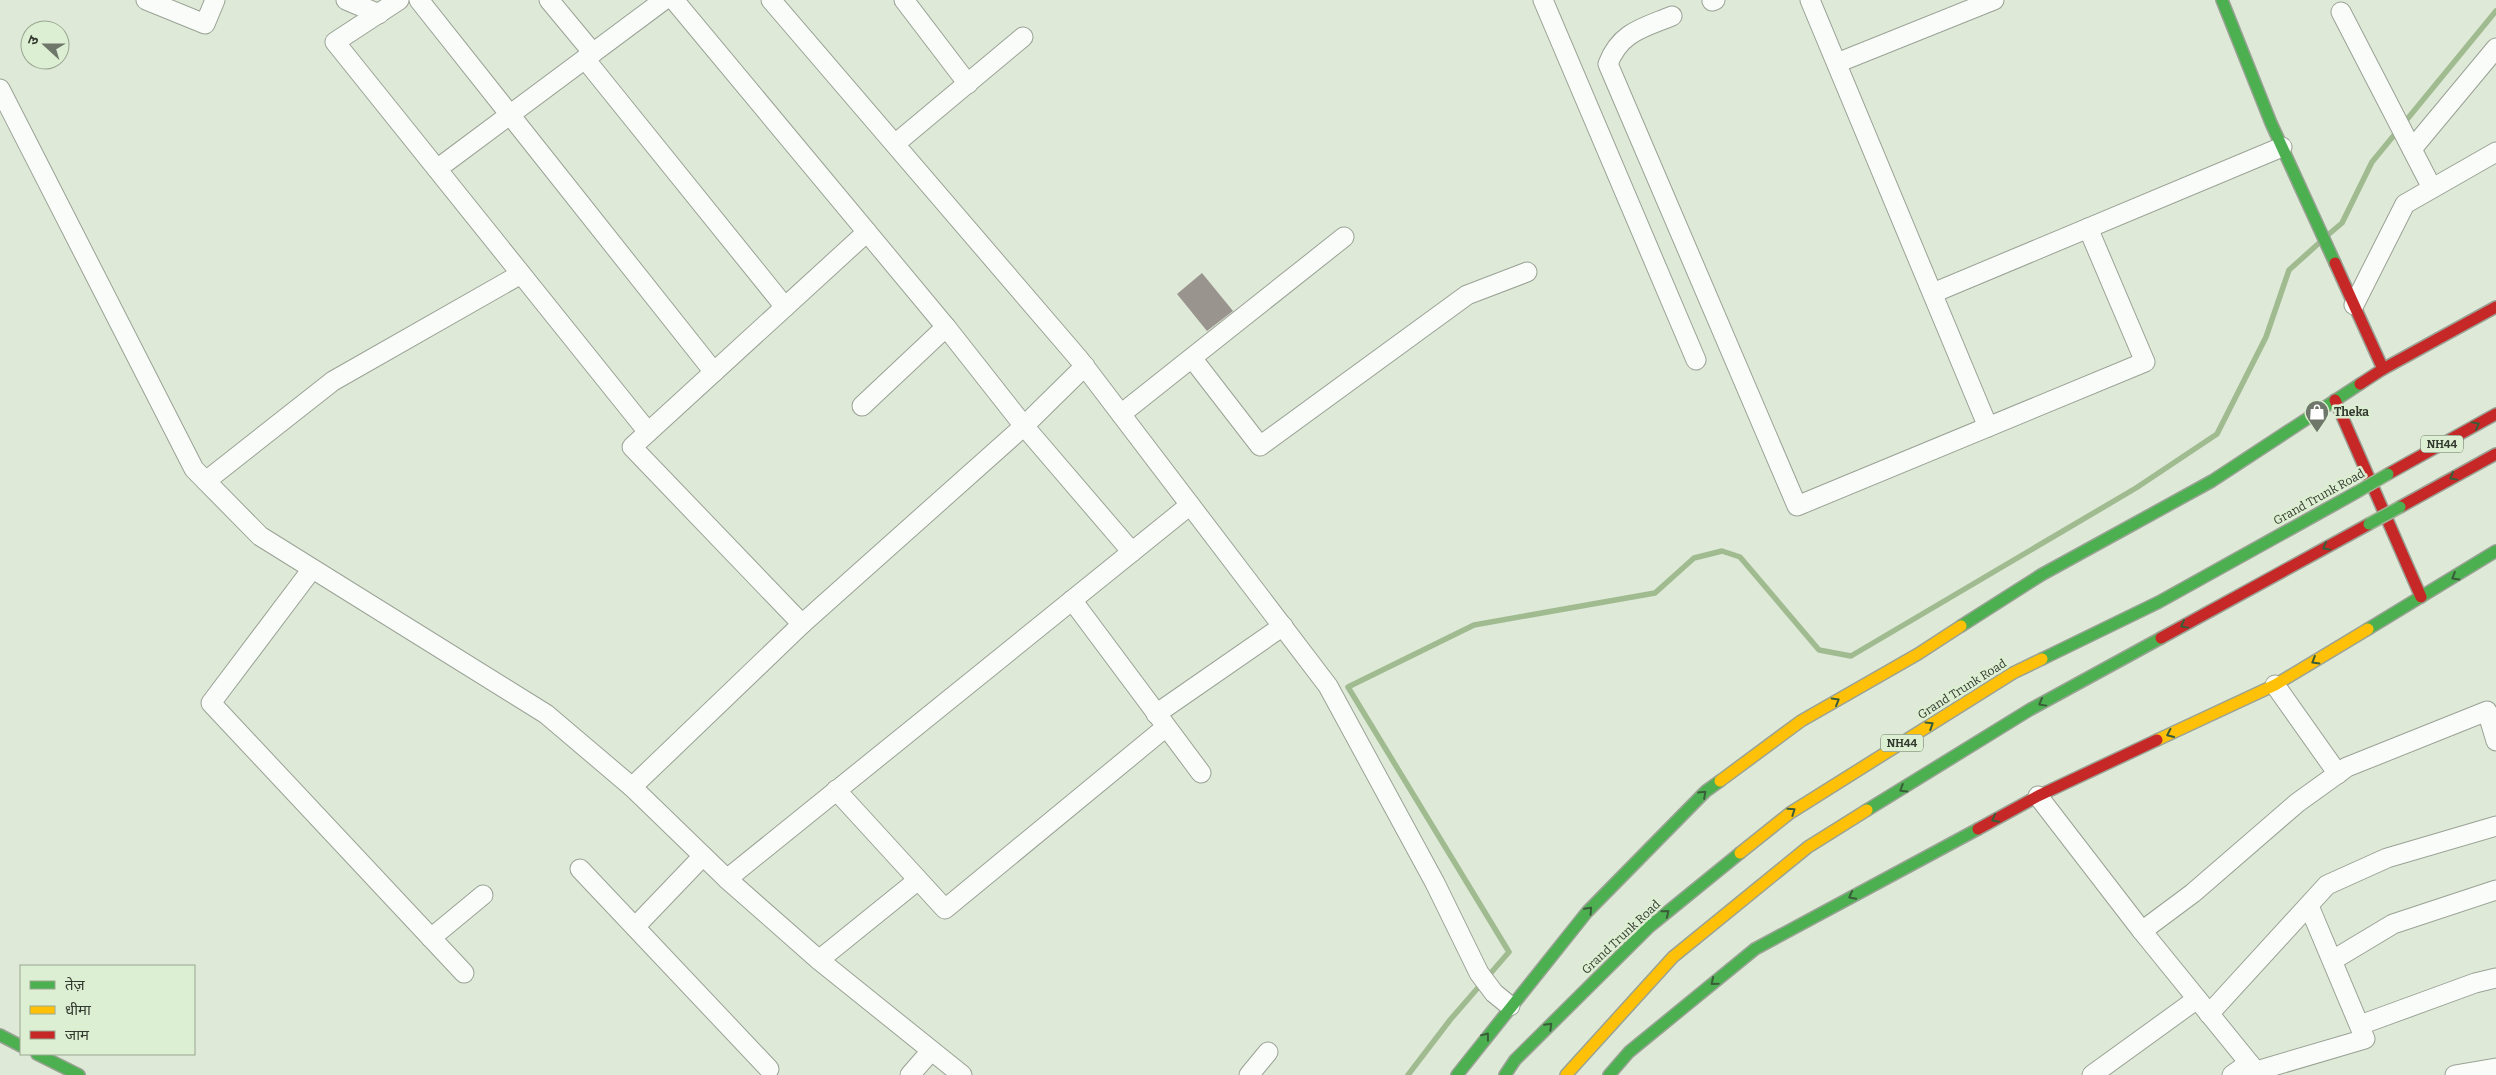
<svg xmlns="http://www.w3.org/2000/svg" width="2496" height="1075" font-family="Bitter,'Noto Sans Devanagari',serif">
<rect width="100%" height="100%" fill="#dee9d8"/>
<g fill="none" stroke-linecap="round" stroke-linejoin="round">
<g stroke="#a1bb90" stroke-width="5.5">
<path d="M2329,234l13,-11 30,-61 124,-151"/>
<path d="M1408,1075l42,-55 59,-68 -161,-265 126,-62 181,-32 39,-35 28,-7 18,6 79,93 32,6 285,-168 81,-54 49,-97 23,-67 29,-26"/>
</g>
</g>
<path fill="#9a948e" d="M1202,273l31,38 -26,20 -30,-37z"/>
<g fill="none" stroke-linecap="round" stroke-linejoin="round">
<g stroke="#9aa295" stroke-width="21">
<g id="street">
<path d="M146,0l59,24 10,-24"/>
<path d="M346,0l33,14"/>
<path d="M399,0l-64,42 313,390"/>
<path d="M419,0l295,372"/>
<path d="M549,0l44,53"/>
<path d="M674,0l272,327 78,99 108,126"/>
<path d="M771,0l308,359 249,327 107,197 44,90 15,20 16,13"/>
<path d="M904,0l64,84"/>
<path d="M1543,0l153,360"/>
<path d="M1810,0l178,427"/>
<path d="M1712,1l3,-1"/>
<path d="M2341,12l91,176"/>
<path d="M1672,16c-29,12 -52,16 -64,48l189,442 348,-144 -57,-134"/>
<path d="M585,59l200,248"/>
<path d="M1837,63l157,-63"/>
<path d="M0,89l194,380 66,67 286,178 86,73 95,92 92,81 143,115"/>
<path d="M895,144l128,-107"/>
<path d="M2412,149l84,-101"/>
<path d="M437,169l227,-169"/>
<path d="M1933,293l349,-146"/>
<path d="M2354,305l51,-101 91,-52"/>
<path d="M1192,358l68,88 207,-151 60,-23"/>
<path d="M862,406l84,-79"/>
<path d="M1121,414l223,-177"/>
<path d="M206,481l127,-100 188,-107"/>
<path d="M312,569l-101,134 253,270"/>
<path d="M1072,600l129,173"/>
<path d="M802,624l-170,-177 235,-215"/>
<path d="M2275,685l63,89"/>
<path d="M1156,714l127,-88"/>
<path d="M632,787l170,-163 222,-198 61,-60"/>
<path d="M836,790l109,119 221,-182"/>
<path d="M2038,796l104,135 117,144"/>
<path d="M580,869l189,200"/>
<path d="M727,879l463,-374"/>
<path d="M635,927l68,-71"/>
<path d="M2142,931l51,-38 104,-90 50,-36 140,-56 9,30"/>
<path d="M431,938l52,-43"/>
<path d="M819,960l99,-80"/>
<path d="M2333,960l60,-36 103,-34"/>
<path d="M2209,1014l118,-129 60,-27 109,-32"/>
<path d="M2360,1025l115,-42 21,-5"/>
<path d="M2256,1071l109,-32 -56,-133"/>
<path d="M910,1075l21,-24"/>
<path d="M1249,1075l19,-23"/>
<path d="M2092,1075l105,-76"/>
<path d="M2232,1075l17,-12"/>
<path d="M2455,1075l41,-7"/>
</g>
</g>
<g stroke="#9aa295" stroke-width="14">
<g id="fast">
<path d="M2222,0l49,123 64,140"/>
<path d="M1961,626l80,-51 171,-94 148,-97"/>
<path d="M2368,629l128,-78"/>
<path d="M2042,659l117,-57 198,-110"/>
<path d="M1867,810l164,-101 130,-71"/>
<path d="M0,1035l21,11"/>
<path d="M37,1054l42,21"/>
<path d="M1457,1075l130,-163 119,-121 14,-10"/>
<path d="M1505,1075l10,-15 134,-133 91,-74"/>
<path d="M1609,1075l20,-23 126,-103 223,-120"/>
</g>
</g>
<g stroke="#9aa295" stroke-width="14">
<g id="slow">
<path d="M2157,740l118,-55 93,-56"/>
<path d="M1720,781l81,-60 117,-67 43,-28"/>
<path d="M1740,853l50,-40 223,-140 29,-14"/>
<path d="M1566,1075l107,-118 135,-110 59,-37"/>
</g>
</g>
<g stroke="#9aa295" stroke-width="14">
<g id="jam">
<path d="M2335,263l48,106"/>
<path d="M2360,384l23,-15 113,-62"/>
<path d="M2335,400l86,197"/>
<path d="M2388,474l108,-60"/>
<path d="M2400,507l96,-53"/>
<path d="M2161,638l208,-114"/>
<path d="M1978,829l60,-33 119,-56"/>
</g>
</g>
<use href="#street" stroke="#fafcf9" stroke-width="19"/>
<use href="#fast" stroke="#4caf50" stroke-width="11"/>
<use href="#slow" stroke="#ffc107" stroke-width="11"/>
<use href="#jam" stroke="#c62828" stroke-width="11"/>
<g stroke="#a3b098" stroke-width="14" stroke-linecap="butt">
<g id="fast-bridge">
<path d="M2357,492l31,-18"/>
<path d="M2369,524l31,-17"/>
</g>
</g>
<use href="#fast-bridge" stroke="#4caf50" stroke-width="11"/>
</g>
<defs><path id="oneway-chevron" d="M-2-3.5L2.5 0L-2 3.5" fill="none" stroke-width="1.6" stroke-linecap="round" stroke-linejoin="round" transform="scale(1.25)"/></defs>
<g stroke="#3a5d39">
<use href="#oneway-chevron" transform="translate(2476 425) rotate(-29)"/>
<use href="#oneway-chevron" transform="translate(2453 477) rotate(151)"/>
<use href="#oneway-chevron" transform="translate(2326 547) rotate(151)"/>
<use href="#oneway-chevron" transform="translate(2455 577) rotate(149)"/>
<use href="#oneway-chevron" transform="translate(2184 625) rotate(151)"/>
<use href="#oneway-chevron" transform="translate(2315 661) rotate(149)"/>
<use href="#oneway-chevron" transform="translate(1836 701) rotate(-30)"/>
<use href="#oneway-chevron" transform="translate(2042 703) rotate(151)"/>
<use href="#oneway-chevron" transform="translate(1930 725) rotate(-32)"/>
<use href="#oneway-chevron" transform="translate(2170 734) rotate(155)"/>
<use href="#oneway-chevron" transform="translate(1903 789) rotate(148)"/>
<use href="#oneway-chevron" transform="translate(1703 794) rotate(-43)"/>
<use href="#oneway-chevron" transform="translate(1792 811) rotate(-34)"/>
<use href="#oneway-chevron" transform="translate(1995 819) rotate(152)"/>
<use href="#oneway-chevron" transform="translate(1852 896) rotate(152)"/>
<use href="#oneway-chevron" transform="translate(1589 910) rotate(-47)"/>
<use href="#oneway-chevron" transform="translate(1666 913) rotate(-39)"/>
<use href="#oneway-chevron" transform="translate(1714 982) rotate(141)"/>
<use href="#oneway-chevron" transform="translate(1549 1026) rotate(-45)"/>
<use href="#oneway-chevron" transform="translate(1486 1036) rotate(-53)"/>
</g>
<defs>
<g id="shop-pin" transform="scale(1.25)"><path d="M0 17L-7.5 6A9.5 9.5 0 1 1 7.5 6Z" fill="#6f776a" stroke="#ddefd2"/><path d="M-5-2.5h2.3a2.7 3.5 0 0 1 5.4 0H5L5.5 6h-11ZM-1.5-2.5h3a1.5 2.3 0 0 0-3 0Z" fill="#fff"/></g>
</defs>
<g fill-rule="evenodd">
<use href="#shop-pin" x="2317" y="412"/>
</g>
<g text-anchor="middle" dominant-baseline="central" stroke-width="5" stroke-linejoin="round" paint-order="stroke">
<g fill="#ddefd2" stroke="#667060" stroke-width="1">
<rect x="2421" y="435.5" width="42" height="17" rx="4"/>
<rect x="1881" y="734.5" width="42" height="17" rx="4"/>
</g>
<g font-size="11" font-weight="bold" fill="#333a2f">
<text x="2442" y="444">NH44</text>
<text x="1902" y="743">NH44</text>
</g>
<g font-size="12" font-weight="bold" fill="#333a2f" stroke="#ddefd2" text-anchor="start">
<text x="2334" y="412">Theka</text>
</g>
<g font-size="12" fill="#333a2f" stroke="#ddefd2">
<text transform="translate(2319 497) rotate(-29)">Grand Trunk Road</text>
<text transform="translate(1962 689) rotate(-32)">Grand Trunk Road</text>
<text transform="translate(1621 937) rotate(-43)">Grand Trunk Road</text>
</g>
</g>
<rect x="20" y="965" width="175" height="90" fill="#ddefd2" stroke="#99a791"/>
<rect x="30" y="981" width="25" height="8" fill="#4caf50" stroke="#99a791"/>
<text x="65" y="990" font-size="15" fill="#333a2f">तेज़</text>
<rect x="30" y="1006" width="25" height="8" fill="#ffc107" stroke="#99a791"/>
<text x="65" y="1015" font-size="15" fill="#333a2f">धीमा</text>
<rect x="30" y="1031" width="25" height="8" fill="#c62828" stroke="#99a791"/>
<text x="65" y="1040" font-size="15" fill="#333a2f">जाम</text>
<g transform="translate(45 45) rotate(291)"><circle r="24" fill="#ddefd2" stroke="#99a791"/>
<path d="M0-4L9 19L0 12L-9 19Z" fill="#6f776a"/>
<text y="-8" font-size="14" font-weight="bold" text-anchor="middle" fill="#333a2f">उ</text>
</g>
</svg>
